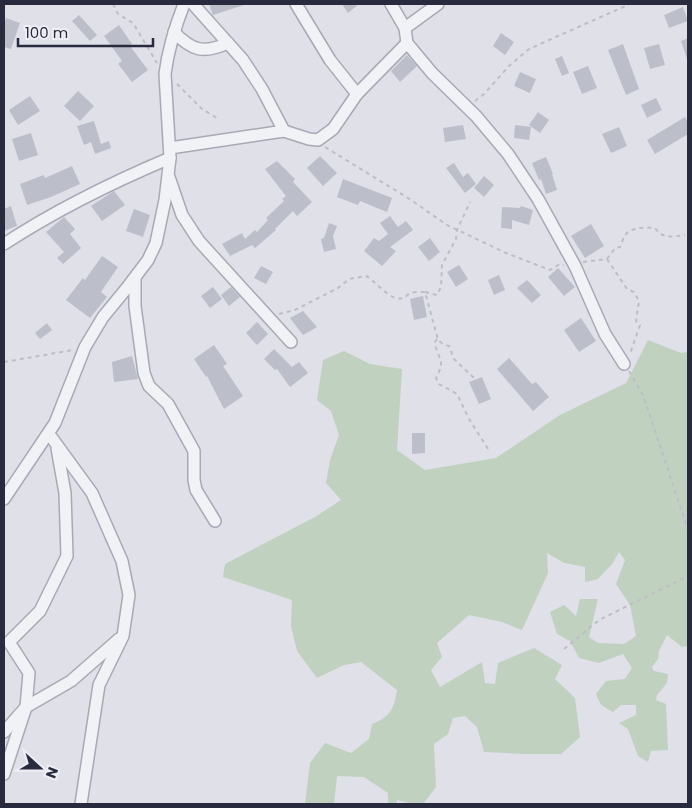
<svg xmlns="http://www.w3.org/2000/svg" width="692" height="808" font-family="Poppins,sans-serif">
<rect width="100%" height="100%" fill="#dfe0e8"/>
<path fill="#c0d1c0" d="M648,340l33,13 7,-1v294l-6,1 -15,-12 -8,16 -1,8 -6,8 2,4 14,3 -1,9 -10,12 -1,5 10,4 2,46 -17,1 -3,11 -10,-6 -10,-27 -9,-6 17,-8v-10h-15l-8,7 -12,-7 -5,-11 10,-13 19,-2 7,-11 -9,-14 -24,9 -20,-5 -9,-17 -13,-7 -7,-22 14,-7 12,11 4,-17h18l-9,38 9,6 26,1 12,-8 -6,-31 -14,-21 9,-24 -6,-8 -7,12 -14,15 -13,3v-15l-21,-4 -17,-10 1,20 -26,57 -20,-8 -33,-7 -32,28 5,14 -11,13 9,17 42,-25 3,21 10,1 3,-21 36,-15 28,17 -7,14 20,19 5,39 -19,17h-36l-41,-2 -7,-25 -12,-11 -12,2 -5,16 -14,10 2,43 -13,17h-10l-16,-4 -1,4h-8v-11l-24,-16 -27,-1 -3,28h-29l5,-41 15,-20 26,10 18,-14 3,-15c18,-7 22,-15 25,-34l-36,-28 -17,3 -27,13 -20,-27 -6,-25 1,-26 -69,-23 2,-13 90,-47 26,-17 -15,-17 4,-23 9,-25 -8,-24 -14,-11 6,-40 21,-9 26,13 32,5 -5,81 28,20 71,-12 64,-43 66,-32z"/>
<g fill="#bcbeca">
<path d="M209,4h34l1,1 -31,10z"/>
<path d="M342,4h17l-11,9z"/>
<path d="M683,7l5,14 -19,7 -5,-13z"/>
<path d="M79,15l18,20 -7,6 -18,-20z"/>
<path d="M6,18l14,5 -9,26 -7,-2v-22z"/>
<path d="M119,25l13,19 -2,2 18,24 -16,12 -14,-18 4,-3 -18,-25z"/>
<path d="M501,33l13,9 -9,13 -12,-9z"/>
<path d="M688,38v21h-1l-6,-18z"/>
<path d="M623,44l16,45 -13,6 -18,-45z"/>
<path d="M659,44l6,21 -15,4 -6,-21z"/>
<path d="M407,55l10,11 -17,16 -9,-11z"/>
<path d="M562,56l7,17 -7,3 -7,-17z"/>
<path d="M588,66l9,22 -15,6 -9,-22z"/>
<path d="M520,72l16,7 -6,14 -16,-7z"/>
<path d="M78,91l16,15 -14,15 -16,-15z"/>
<path d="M30,96l10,15 -22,14 -9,-15z"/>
<path d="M656,98l6,12 -15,8 -6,-13z"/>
<path d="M538,112l11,8 -9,13 -11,-8z"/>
<path d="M685,117l3,6v11l-33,20 -8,-14z"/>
<path d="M94,121l7,23 8,-3 2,7 -16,6 -4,-12 -7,3 -7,-19z"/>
<path d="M463,125l3,14 -21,3 -2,-14z"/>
<path d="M515,125l16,2 -2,13 -15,-2z"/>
<path d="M619,127l8,19 -16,7 -9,-19z"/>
<path d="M31,133l7,22 -19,6 -7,-22z"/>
<path d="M320,156l17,17 -14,13 -16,-18z"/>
<path d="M546,157l7,17h-1l5,16 -11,4 -5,-15 -2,1 -7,-17z"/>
<path d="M277,161l18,18 -2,3 19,20 -15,14 -4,-5 -18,18 1,1 -21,18 -3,-3 -22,11 -8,-12 20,-11 3,6 10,-9 2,2 11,-12 -2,-2 18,-17 -2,-2 4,-3 -21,-27z"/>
<path d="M454,163l9,14 5,-4 8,11 -11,9 -19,-25z"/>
<path d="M72,166l8,18 -29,13 -24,8 -7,-21 24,-9 1,3z"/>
<path d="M484,176l10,9 -10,12 -10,-9z"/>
<path d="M343,179l49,19 -5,14 -27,-11 -2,4 -21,-8z"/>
<path d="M114,191l11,14 -23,16 -11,-15z"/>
<path d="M11,206l6,20 -13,5v-22z"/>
<path d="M521,206l12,4 -4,15 -17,-5v9l-11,-1 1,-21 18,1z"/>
<path d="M134,209l16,6 -7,22 -17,-6z"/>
<path d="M390,216l8,11 8,-6 7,9 -23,17 6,4 -14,15 -18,-15 10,-13 5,3 9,-7 -8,-11z"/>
<path d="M64,217l11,12 -5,5 11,14 -18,16 -6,-6 7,-6 -18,-20z"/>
<path d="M329,223l8,3 -4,10 3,13 -12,3 -3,-13 3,-1z"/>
<path d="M591,224l13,22 -19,12 -14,-22z"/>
<path d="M430,238l10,14 -11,9 -11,-14z"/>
<path d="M102,256l16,11 -17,25 6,5 -17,21 -24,-18 17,-22 2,2z"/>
<path d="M459,265l9,14 -12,8 -9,-15z"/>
<path d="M261,266l12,6 -7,12 -12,-6z"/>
<path d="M558,268l17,19 -11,9 -16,-19z"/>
<path d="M499,275l6,15 -11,5 -6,-15z"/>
<path d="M527,280l14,15 -9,8 -15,-15z"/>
<path d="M213,287l9,12 -12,9 -9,-12z"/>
<path d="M231,287l9,10 -11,9 -8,-11z"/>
<path d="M423,296l4,21 -13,3 -4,-21z"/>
<path d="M303,311l14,16 -14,8 -13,-17z"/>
<path d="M581,318l15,23 -17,11 -15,-22z"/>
<path d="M257,322l11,12 -11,11 -11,-12z"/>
<path d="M47,323l5,7 -12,9 -5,-6z"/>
<path d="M214,345l13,19 -4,2 20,30 -19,13 -17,-33 -1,1 -12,-18z"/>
<path d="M274,349l18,18 7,-5 9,11 -18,14 -13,-18 -2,1 -11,-11z"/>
<path d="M132,356l6,23 -24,3 -2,-20z"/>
<path d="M509,358l23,26 4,-2 13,15 -16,14 -36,-42z"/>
<path d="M482,377l9,22 -12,5 -10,-22z"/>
<path d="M412,433h13v20l-13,1z"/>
</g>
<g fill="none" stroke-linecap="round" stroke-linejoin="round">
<g stroke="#a8a9b5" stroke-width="14">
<g id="street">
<path d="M193,4l50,56 19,29 22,42"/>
<path d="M296,4l34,56 27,34"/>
<path d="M391,4l14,24 2,15 25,30 44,43 32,38 30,45 37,67 30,68 19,30"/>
<path d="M405,28l33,-24"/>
<path d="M174,32c18,19 30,22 54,11"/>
<path d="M170,148l114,-17 25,8 9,1 15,-11 24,-35 50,-51"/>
<path d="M169,177l13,38 17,26 92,101"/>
<path d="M4,244c52,-34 109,-62 166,-86"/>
<path d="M135,279v27l9,67 5,13 19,18 26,47v29l2,10 19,31"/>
<path d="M49,434l43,59 30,68 7,34 -6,41 -24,49 -18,119"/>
<path d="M4,499l51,-76 30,-76 18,-30 23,-28 22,-29 8,-17 9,-43 5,-42 -5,-84c3,-24 10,-47 19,-70"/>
<path d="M4,732l22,-25 45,-26 48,-42"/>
<path d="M4,774l22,-67 3,-34 -20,-31 31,-31 27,-55 -2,-63 -8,-45"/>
</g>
</g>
<g stroke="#bdbec6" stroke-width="2" stroke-dasharray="4 4" stroke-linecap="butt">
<path d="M113,4l5,10 15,9 24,40"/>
<path d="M177,84l25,25 15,9"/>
<path d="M475,101l9,-7 25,-28 20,-17 101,-45"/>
<path d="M325,147l83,51 39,27 59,28 44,17 8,-5h6"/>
<path d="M607,259l8,-11 5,-1c2,-4 3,-9 5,-12 6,-8 22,-8 30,-7 8,11 17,9 30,7"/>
<path d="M583,262l24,-3 20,30 7,3 5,9 -3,20 4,4 -10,29"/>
<path d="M425,292l12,3 4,-8 1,-22 14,-26 1,-9 13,-28"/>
<path d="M279,314l16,-4 43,-22 11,-9 17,-3c10,5 24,26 37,22 2,0 4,-3 6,-4 5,-3 11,-2 16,-2l13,48 5,4 6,2 5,13 20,19"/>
<path d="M437,339l-2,3c2,19 12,15 1,36l3,6 18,10 12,25 21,33"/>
<path d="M4,362l69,-12"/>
<path d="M629,371l14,24 45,135"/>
<path d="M564,649l35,-29 89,-44"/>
</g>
<use href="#street" stroke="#f1f2f6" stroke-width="11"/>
</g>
<rect width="692" height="808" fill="none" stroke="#282a3e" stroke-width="10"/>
<g transform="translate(40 768) rotate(111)" stroke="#eeeff5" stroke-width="4" paint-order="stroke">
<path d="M0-4L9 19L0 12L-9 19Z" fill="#282a3e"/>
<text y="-8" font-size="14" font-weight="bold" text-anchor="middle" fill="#282a3e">N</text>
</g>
<path d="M18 38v8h135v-8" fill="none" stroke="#282a3e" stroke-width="2.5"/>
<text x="25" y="38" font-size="15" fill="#282a3e" stroke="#eeeff5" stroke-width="4" paint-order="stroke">100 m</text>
</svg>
